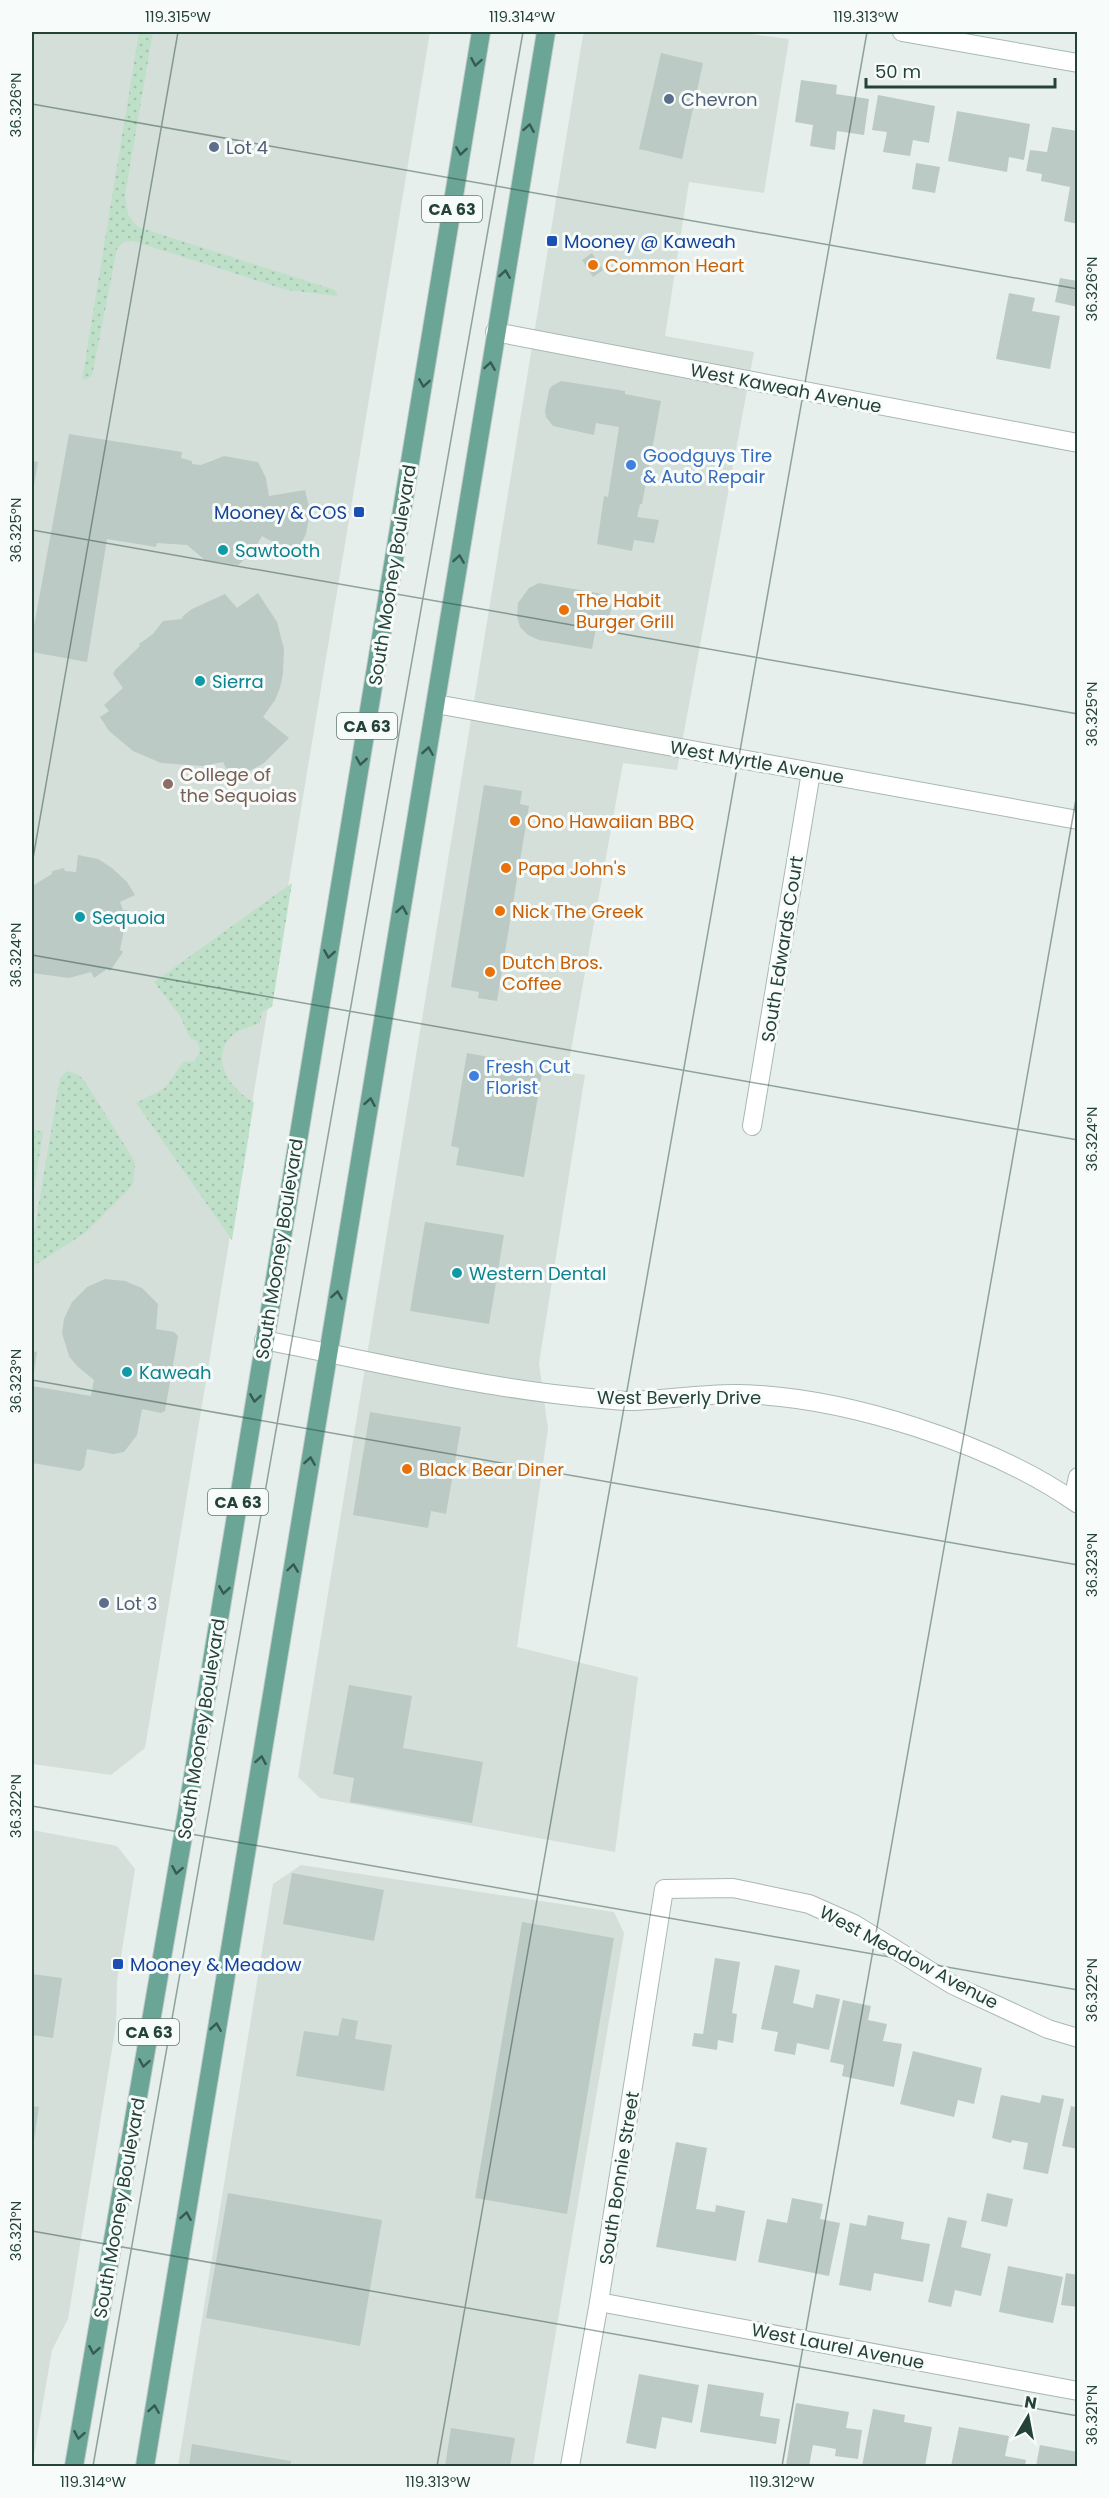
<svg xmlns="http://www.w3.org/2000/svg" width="1109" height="2498" font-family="Poppins,sans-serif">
<defs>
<pattern id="grass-dots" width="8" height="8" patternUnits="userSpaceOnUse" patternTransform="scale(1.5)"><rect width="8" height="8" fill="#bfe0c8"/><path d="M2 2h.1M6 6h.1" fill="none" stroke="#a4c1ad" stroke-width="1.8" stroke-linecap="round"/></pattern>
</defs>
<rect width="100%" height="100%" fill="#e6efeb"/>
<g fill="#d4dfda">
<path d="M32,32h398l-285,1716 -34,27 -79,-11z"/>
<path d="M586,32h150l53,7 -25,154 -75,-11 -24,154 89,16 -77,418 -54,-7 -56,309 18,3 -46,288 9,66 -31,218 121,30 -23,175 -295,-54 -22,-21 285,-1742z"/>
<path d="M32,1830l85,16 18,23 -18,112 -1,44 -48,294 -16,31 -20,116z"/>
<path d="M301,1865l313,47 10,21 -91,533h-355l95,-582z"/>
</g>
<g fill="url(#grass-dots)">
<path d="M139,32h14l-28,163 3,20 10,12 197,63 3,4 -1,2 -50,-6 -154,-49 -10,1 -6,7 -25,127 -7,4 -3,-2 1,-4z"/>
<path d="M292,883l-20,124 -10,5 -2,11c-8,3 -17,5 -23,9 -31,21 -8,58 17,70l-22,138 -96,-137 29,-15 18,-26 12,-1 5,-10 -3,-10 -7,-3 -10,-22 -26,-34z"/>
<path d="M67,1071l10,3 7,6 51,82 -2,22 -7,8 -41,41 -53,34v-23l28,-166z"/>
<path d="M32,1129l11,3 -11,71z"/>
</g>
<g fill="#bbcac4">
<path d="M661,53l42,10 -21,96 -43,-10z"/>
<path d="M801,80l36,5 -1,9 33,5 -5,36 -27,-4 -2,19 -25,-4 3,-21 -18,-3z"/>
<path d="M878,95l57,11 -6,37 -16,-3 -3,16 -27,-4 4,-20 -15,-2z"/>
<path d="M957,111l73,13 -6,36 -15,-3 -2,15 -59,-11z"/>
<path d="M1052,127l26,4v93l-14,-3 6,-34 -29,-6 1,-7 -16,-3 4,-21 17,2z"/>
<path d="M916,163l24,4 -5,26 -23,-4z"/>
<path d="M592,253l11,17 -10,7 -11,-17z"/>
<path d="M1060,278l18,3v26l-23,-5z"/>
<path d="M1009,293l26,5 -3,13 28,5 -10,53 -54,-10z"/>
<path d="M561,381l64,10v3l36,7 -19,103h-2l-3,13 22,3 -5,23 -20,-3 -2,11 -35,-7 7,-48 4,1 11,-70 -23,-4 -2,12 -41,-9 -7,-9 -1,-6 4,-21 3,-4z"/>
<path d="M69,434l113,18 -1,6 11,3v3l9,1 23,-9 34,6 8,16 3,18 36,-6 5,21 -4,23 -11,21 -33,-19 -10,17 -14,12 -33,-5 -18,-15 -30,-2 -1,4 -49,-8 -20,123 -55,-10v-15z"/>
<path d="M32,461l6,1 -5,29h-1z"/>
<path d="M539,583l64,11 -2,7 11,2 -5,27 -11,-2 -4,21 -53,-9 -11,-5 -8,-8 -3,-11 1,-13 11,-15z"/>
<path d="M258,593l19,29 7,27 -1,24 -3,15 -5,12 -12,17 26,21 -25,25 -22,12 -11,3 -8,-16 -20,4 -42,-3 -28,-12 -24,-20 -9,-14 9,-6 -5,-6 19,-17 -10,-14 2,-4 25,-24 -1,-2 14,-10 10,-13 19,-2 1,-3 9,-7 33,-15 12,14z"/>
<path d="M484,785l38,6 -2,13 9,2 -32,195 -19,-3 1,-6 -28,-5z"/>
<path d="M78,855l20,4 14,9 15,14 8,13 -15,7 3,8h4l2,13 -4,1 -5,26 3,2 -13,19 -3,-2 -13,9 -3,-6 -22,6 -37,-5v-61l2,-7 -2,-2v-17l20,-12v-3l12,-3 1,3 11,1z"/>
<path d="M467,1053l76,14 -19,110 -68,-12 3,-17 -8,-2z"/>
<path d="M425,1222l79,13 -15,89 -79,-13z"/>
<path d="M105,1279l20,2 17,7 16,16 -2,25 18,3 4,4 -13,75 -4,2 -19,-4 -5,26 -13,17 -11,2 -26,-5 -3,18 -4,4 -48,-8v-77l59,10 3,-16 -17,-14 -8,-10 -7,-23 2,-14 8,-17 15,-15z"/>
<path d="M32,1351l5,1 -4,27h-1z"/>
<path d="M370,1412l91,15 -15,87 -15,-3 -3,17 -75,-13z"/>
<path d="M349,1685l63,11 -9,52 80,14 -11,61 -122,-21 4,-24 -21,-4z"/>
<path d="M292,1873l92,17 -10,51 -91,-17z"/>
<path d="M522,1922l92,16 -47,276 -92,-16z"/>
<path d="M715,1958l25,4 -8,51 5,1 -4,29 -15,-3 -1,10 -25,-4 2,-13 9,1z"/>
<path d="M775,1965l25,5 -7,33 20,5 3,-14 24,5 -11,51 -32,-7 -2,12 -21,-4 4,-19 -17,-3z"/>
<path d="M32,1974l30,4 -9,60 -21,-3z"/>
<path d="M843,2000l28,6 -3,14 19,4 -4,17 19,3 -8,43 -52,-11 2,-11 -14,-3z"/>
<path d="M342,2018l16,3 -3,18 37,6 -8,46 -88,-15 8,-45 34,5z"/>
<path d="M913,2051l69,17 -8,36 -16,-4 -4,17 -54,-13z"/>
<path d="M1001,2095l39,8 2,-8 22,4 -16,75 -25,-5 5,-26 -16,-3 -1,3 -19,-5z"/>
<path d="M32,2106l7,1 -6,40h-1z"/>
<path d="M1071,2106l7,2v41l-16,-3z"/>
<path d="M676,2142l31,6 -11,61 19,3 1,-7 29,6 -9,50 -80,-14z"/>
<path d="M228,2193l154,27 -22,126 -154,-28z"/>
<path d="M987,2193l26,6 -6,28 -26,-6z"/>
<path d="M792,2198l31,6 -3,15 20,4 -11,53 -71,-14 9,-43 20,4z"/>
<path d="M868,2215l36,7 -3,17 29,5 -7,38 -49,-9 -3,18 -32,-6 11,-62 16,3z"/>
<path d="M948,2217l19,4 -6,26 30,7 -10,42 -26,-6 -4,17 -23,-5z"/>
<path d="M1008,2266l55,11 -10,46 -54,-11z"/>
<path d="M1066,2273l12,2v32l-17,-2z"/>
<path d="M639,2374l60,11 -7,38 -30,-6 -6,32 -30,-6z"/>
<path d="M708,2384l56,9 -4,23 20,3 -4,25 -76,-12z"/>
<path d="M796,2403l53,9 -3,16 16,2 -4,29 -23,-3 1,-7 -23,-4 -4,21h-23z"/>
<path d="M873,2409l32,6 -1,7 28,5 -7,39h-63z"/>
<path d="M959,2427l50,9 -4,20 21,4 -1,6h-74z"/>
<path d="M451,2428l64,10 -5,28h-65z"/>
<path d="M192,2444l99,17 -1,5h-101z"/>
<path d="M1040,2445l38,7v14h-42z"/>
</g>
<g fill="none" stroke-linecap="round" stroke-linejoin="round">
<g stroke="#a8b8b2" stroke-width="20">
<g id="minor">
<path d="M495,332l583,111"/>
<path d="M436,704l642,116"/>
<path d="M752,1126l59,-354"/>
<path d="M264,1340c102,20 205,45 308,56 20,2 40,5 59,5 36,-1 73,-8 109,-7 106,3 251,49 338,110"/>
<path d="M1073,1500l5,-23"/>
<path d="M599,2302l479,89"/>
<path d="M570,2466l29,-164 65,-413 69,-1 76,16 45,20 99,61 95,44 30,9"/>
</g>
</g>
<g stroke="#a4bbb3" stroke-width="20">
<path id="secondary" d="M902,32l176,31"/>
</g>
<g stroke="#c2cac8" stroke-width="20">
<g id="primary">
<path d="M74,2466l113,-653 294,-1781"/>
<path d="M145,2466l401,-2434"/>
</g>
</g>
<use href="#minor" stroke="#fff" stroke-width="18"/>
<use href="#secondary" stroke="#fff" stroke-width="18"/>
<use href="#primary" stroke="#6aa596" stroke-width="18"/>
</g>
<defs><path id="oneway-chevron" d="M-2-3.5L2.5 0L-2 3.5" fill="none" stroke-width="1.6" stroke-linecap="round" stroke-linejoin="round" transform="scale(1.5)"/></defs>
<g stroke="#365b51">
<use href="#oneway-chevron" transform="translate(476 62) rotate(100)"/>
<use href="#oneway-chevron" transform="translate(529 128) rotate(-80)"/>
<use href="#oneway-chevron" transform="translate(461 151) rotate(99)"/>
<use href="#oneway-chevron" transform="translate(505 274) rotate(-81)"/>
<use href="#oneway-chevron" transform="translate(490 366) rotate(-81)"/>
<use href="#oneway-chevron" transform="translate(424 383) rotate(99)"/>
<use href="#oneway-chevron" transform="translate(459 559) rotate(-81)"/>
<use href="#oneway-chevron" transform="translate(428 751) rotate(-81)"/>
<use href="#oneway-chevron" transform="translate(361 761) rotate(99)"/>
<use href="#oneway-chevron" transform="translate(402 910) rotate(-80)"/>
<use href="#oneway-chevron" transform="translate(329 954) rotate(99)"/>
<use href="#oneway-chevron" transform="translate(370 1102) rotate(-80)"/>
<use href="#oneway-chevron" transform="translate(337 1295) rotate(-81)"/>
<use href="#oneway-chevron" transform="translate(255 1398) rotate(99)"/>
<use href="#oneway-chevron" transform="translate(310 1461) rotate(-81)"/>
<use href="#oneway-chevron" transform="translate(293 1568) rotate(-82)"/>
<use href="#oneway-chevron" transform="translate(224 1590) rotate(99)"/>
<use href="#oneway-chevron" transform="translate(261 1760) rotate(-80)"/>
<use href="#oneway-chevron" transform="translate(177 1870) rotate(100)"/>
<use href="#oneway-chevron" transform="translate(216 2027) rotate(-81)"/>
<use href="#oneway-chevron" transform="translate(144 2063) rotate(100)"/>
<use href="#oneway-chevron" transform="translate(186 2216) rotate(-80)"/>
<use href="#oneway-chevron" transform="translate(94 2350) rotate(100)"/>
<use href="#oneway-chevron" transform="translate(154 2409) rotate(-81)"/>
<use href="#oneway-chevron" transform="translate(79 2435) rotate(100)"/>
</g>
<path fill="none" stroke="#24423a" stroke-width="1.5" stroke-opacity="0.45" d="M32,104l1046,185M32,530l1046,184M32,864l146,-832M32,955l1046,185M32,1380l1046,185M32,1806l1046,184M32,2231l1046,185M93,2466l430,-2434M437,2466l430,-2434M782,2466l296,-1678"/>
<g fill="#5c6f8a" stroke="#f7fbf9" stroke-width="2">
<circle cx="669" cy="99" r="6"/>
<circle cx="214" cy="147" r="6"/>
<circle cx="104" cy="1603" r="6"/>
</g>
<g fill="#1a4fb4" stroke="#f7fbf9" stroke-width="2">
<rect x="546" y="235" width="12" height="12" rx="3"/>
<rect x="353" y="506" width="12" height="12" rx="3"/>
<rect x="112" y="1958" width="12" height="12" rx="3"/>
</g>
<g fill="#e8710a" stroke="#f7fbf9" stroke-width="2">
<circle cx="593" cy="265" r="6"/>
<circle cx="564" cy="610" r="6"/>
<circle cx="515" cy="821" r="6"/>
<circle cx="506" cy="868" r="6"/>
<circle cx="500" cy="911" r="6"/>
<circle cx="490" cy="972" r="6"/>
<circle cx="407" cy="1469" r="6"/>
</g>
<g fill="#3f7fe0" stroke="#f7fbf9" stroke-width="2">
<circle cx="631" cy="465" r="6"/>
<circle cx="474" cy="1076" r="6"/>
</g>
<g fill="#0f9aa8" stroke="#f7fbf9" stroke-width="2">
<circle cx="223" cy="550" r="6"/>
<circle cx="200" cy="681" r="6"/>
<circle cx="80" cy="917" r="6"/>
<circle cx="457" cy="1273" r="6"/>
<circle cx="127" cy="1372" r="6"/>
</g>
<circle fill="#8d6e63" stroke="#f7fbf9" stroke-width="2" cx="168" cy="784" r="6"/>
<g text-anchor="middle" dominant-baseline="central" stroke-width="6" stroke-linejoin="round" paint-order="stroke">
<g fill="#f7fbf9" stroke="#637a73" stroke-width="1.5">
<rect x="422" y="196" width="60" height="26" rx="4.5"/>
<rect x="337" y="713" width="60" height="26" rx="4.5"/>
<rect x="208" y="1489" width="60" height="26" rx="4.5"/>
<rect x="119" y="2019" width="60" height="26" rx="4.5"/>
</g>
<g font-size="16" font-weight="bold" fill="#24423a">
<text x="452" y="209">CA 63</text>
<text x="367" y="726">CA 63</text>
<text x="238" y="1502">CA 63</text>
<text x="149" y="2032">CA 63</text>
</g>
<g font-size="18" fill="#4e5e75" stroke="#f7fbf9" text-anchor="start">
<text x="681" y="99">Chevron</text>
<text x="226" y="147">Lot 4</text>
<text x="116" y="1603">Lot 3</text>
</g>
<g font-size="18" fill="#164399" stroke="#f7fbf9" text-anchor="start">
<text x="564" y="241">Mooney @ Kaweah</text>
<text x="347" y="512" text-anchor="end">Mooney &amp; COS</text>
<text x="130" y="1964">Mooney &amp; Meadow</text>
</g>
<g font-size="18" fill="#c56008" stroke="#f7fbf9" text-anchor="start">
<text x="605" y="265">Common Heart</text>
<text x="576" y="600">The Habit<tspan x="576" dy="21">Burger Grill</tspan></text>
<text x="527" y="821">Ono Hawaiian BBQ</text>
<text x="518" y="868">Papa John's</text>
<text x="512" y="911">Nick The Greek</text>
<text x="502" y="962">Dutch Bros.<tspan x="502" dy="21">Coffee</tspan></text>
<text x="419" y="1469">Black Bear Diner</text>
</g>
<g font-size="18" fill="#24423a" stroke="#f7fbf9">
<text transform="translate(786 388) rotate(11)">West Kaweah Avenue</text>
<text transform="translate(392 575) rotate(-81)">South Mooney Boulevard</text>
<text transform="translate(757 762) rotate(10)">West Myrtle Avenue</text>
<text transform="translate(782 949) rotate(-81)">South Edwards Court</text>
<text transform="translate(279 1249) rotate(-81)">South Mooney Boulevard</text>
<text x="679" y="1397">West Beverly Drive</text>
<text transform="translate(201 1729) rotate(-81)">South Mooney Boulevard</text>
<text transform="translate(909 1957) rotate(28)">West Meadow Avenue</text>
<text transform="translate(619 2178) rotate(-81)">South Bonnie Street</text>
<text transform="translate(119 2208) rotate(-80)">South Mooney Boulevard</text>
<text transform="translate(838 2346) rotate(11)">West Laurel Avenue</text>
</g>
<g font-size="18" fill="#366cbe" stroke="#f7fbf9" text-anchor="start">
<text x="643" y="455">Goodguys Tire<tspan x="643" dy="21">&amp; Auto Repair</tspan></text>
<text x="486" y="1066">Fresh Cut<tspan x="486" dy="21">Florist</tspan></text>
</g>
<g font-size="18" fill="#0d838f" stroke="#f7fbf9" text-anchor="start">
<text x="235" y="550">Sawtooth</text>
<text x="212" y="681">Sierra</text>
<text x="92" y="917">Sequoia</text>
<text x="469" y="1273">Western Dental</text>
<text x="139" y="1372">Kaweah</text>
</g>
<g font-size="18" fill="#785e54" stroke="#f7fbf9" text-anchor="start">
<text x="180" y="774">College of<tspan x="180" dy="21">the Sequoias</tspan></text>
</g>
</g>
<rect width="1109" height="2498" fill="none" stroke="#f7fbf9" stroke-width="66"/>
<g transform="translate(1028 2417) rotate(10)" stroke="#f7fbf9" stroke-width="4.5" paint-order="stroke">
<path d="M0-4.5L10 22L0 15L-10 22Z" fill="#24423a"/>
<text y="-9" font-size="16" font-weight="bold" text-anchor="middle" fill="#24423a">N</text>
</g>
<path d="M866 78v9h189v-9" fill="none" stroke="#24423a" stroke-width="3"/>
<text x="875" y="78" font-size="18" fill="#24423a" stroke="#f7fbf9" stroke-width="4.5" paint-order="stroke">50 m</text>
<rect x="33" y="33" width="1043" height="2432" fill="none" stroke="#24423a" stroke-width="2"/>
<g font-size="15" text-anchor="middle" fill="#24423a">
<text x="178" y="22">119.315°W</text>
<text x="522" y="22">119.314°W</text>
<text x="866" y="22">119.313°W</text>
<text transform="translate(16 105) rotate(-90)" y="5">36.326°N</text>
<text transform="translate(1092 289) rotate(-90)" y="5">36.326°N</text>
<text transform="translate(16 530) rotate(-90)" y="5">36.325°N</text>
<text transform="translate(1092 714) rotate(-90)" y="5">36.325°N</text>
<text transform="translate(16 955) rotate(-90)" y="5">36.324°N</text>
<text transform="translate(1092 1139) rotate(-90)" y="5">36.324°N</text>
<text transform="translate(16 1381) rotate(-90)" y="5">36.323°N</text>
<text transform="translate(1092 1565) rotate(-90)" y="5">36.323°N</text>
<text transform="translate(16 1806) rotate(-90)" y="5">36.322°N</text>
<text transform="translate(1092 1990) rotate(-90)" y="5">36.322°N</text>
<text transform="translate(16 2231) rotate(-90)" y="5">36.321°N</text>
<text transform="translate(1092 2415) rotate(-90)" y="5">36.321°N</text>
<text x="93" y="2487">119.314°W</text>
<text x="438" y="2487">119.313°W</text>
<text x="782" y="2487">119.312°W</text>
</g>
</svg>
